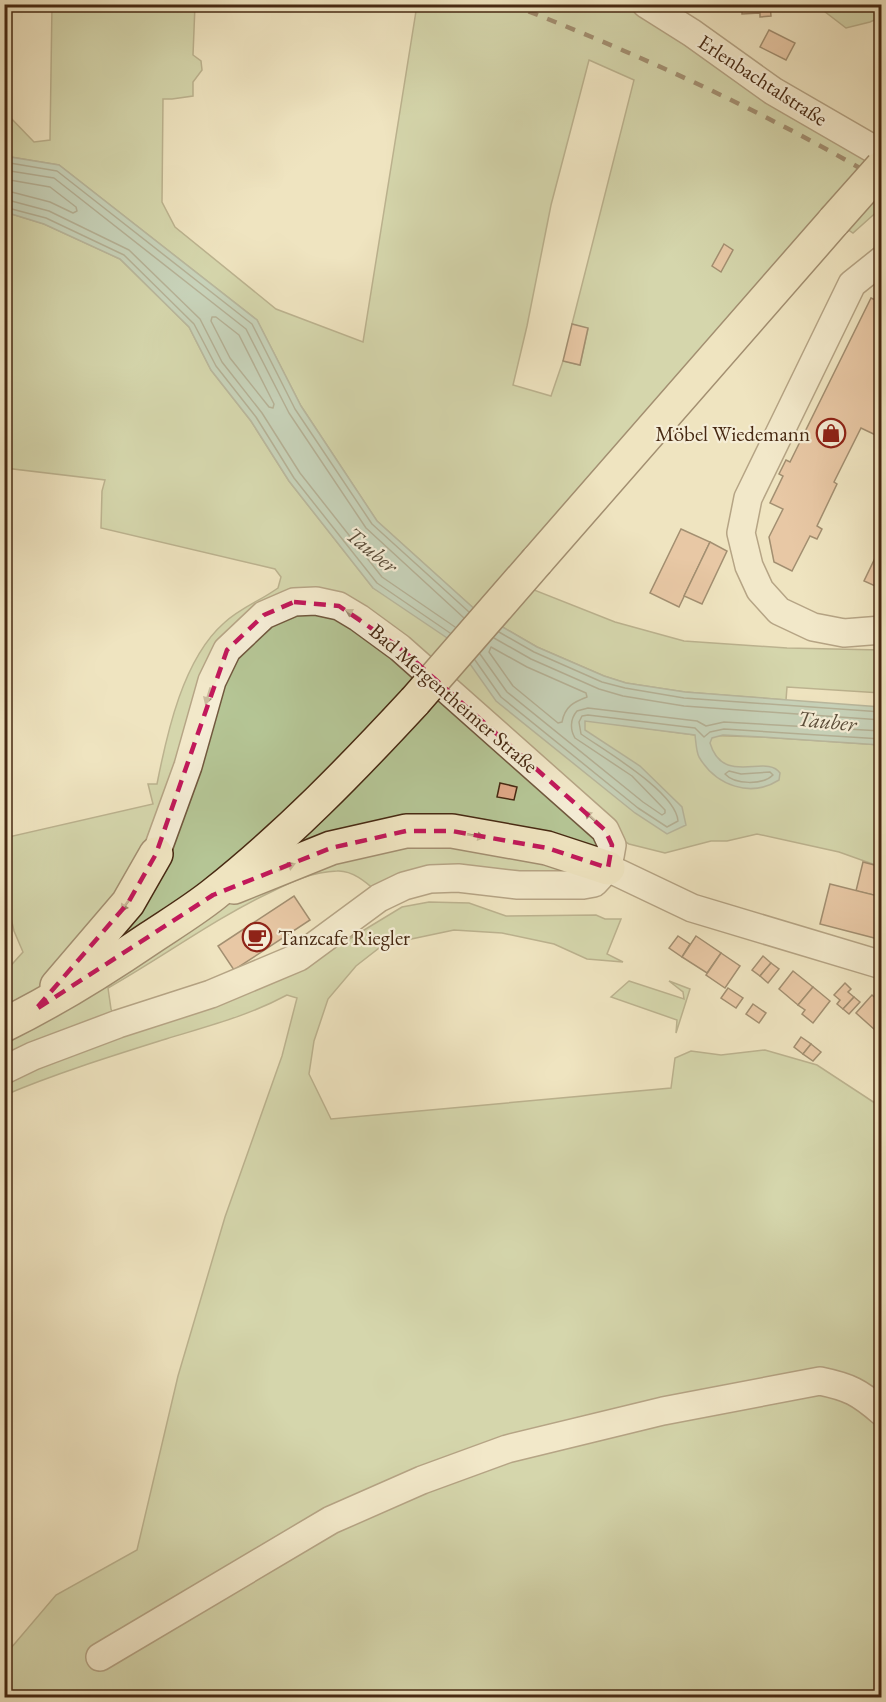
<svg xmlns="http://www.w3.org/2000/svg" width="886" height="1702" font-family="'EB Garamond',serif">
<rect width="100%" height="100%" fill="#efe4c0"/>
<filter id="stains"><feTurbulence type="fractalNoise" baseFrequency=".00333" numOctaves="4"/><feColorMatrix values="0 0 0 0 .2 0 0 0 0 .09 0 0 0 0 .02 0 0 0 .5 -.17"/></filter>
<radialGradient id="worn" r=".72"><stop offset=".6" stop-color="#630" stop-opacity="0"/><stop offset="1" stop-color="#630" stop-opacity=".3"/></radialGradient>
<g fill="#b5c595" stroke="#7e7754" stroke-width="1.5" fill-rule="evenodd">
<path d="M52,5h143l-2,50 8,6 1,9 -9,12v14l-21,3h-9l-1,103 13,25 101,82 87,33 54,-337h229l235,149v54l-28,25 -18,-12 -301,369 81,32 69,19 103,7 94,2v43l-94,-6 -1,13 -101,-8 -59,-9 -22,-7 -67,-29 -57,-33 -103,-93 -76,-115 -44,-86 -198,-155 -54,-9 -1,-45 30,31 16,-2zM589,60l45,20 -62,244 16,5 -8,36 -17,-4 -12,35 -38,-11 14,-59 24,-121z"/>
<path d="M827,5h54v12l-11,5 -24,6 -22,-17z"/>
<path d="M5,212l39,12 76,35 69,68 22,43 40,51 38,60 84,107 236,126 5,10 81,11 67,2 119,8v122l-42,-15 -82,-18 -30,7h-16l-46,12 -36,-9 -23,-13 2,37 -231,24c-11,-10 -25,-22 -40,-21 -25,1 -44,10 -66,21 -57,27 -108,65 -163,96l3,21 7,14 93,-29 154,-86 -24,36 61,-37 27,-5 40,1 37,13 90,-1 9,4h16l-14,35 16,8 -36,-3 -33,-15 -52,-11 -48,-3 -71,15 -27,21 -28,33 -14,42 -5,33 22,45 340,-31 4,-30 16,-7 30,4 44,-5 52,15 64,42v590h-876v-42l51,-60 81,-45 41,-174 47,-159 57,-161 15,-58 -10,-3c-39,21 -79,31 -121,44 -54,17 -109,34 -161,56v-123l18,-20 -9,-21 -9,-39 -1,-54 149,-34 -5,-20h9c10,-51 26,-125 67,-161 16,-15 36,-22 54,-35l3,-11 -6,-8 -174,-41 1,-37 3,-11 -100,-12z"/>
<path d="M629,981l55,18 -1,-7 -14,-11 21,8 -14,44 1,-13 -66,-23z"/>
</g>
<path fill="#9abeb4" stroke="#798273" stroke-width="1.5" d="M4,156l55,9 198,155 44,86 76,115 103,93 57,33 67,29 22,7 59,9 196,15v38l-119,-8 -39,-2 -11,3 -2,5c13,44 57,10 70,30l-1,7c-28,18 -63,6 -80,-23 -3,-6 -3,-15 -4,-22l-110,-14v9l55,36 42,41 4,18 -19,9 -32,-21 -139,-112 -40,-57 -83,-56 -84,-107 -38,-60 -40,-51 -22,-43 -69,-68 -76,-35 -39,-12z"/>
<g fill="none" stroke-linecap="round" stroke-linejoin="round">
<g stroke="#707463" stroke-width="1.5">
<path d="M4,162l53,9 195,153 43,85 77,115 97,88"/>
<path d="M4,170l50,8 192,151 43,84 77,115 98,90"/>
<path d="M4,179l46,8 26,20 1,4 -4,2 -23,-11 -46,-12"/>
<path d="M4,199l45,12 80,39 71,69 22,43 40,51 38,60 82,104 73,50"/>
<path d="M4,207l42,11 78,37 70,69 22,42 40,51 38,61 83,105 73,50"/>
<path d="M212,317h4l23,18 35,69 -1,4 -4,-1 -39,-49 -19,-37z"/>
<path d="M499,632l35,20 68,30 23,6 59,10 198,14"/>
<path d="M494,638l37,21 68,30 24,7 61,10 198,14"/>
<path d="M491,647l36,20 59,26 1,4c-13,5 -22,9 -25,25l-4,1 -45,-37 -24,-34z"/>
<path d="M480,654l27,38 136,110 19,13 3,-2v-3l-33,-34 -57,-38c-5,-8 -5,-19 2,-27l11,-3 109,13 9,5 18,-4 158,9"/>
<path d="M475,660l26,37 137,111 29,19 11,-6c-2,-29 -73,-70 -97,-87l-2,-12 3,-6 6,-1 107,13 9,9 6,-5 14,-3 158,10"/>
<path d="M729,771l12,3 29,-2 3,3c-10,10 -38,10 -48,-1z"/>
</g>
</g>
<g fill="#dfa786" stroke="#472912" stroke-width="1.5">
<path d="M742,4h28l1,12 -11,1v-4l-18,1z"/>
<path d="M769,30l26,13 -9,17 -26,-13z"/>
<path d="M724,244l9,6 -12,22 -9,-6z"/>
<path d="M871,298l11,5v135l-21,-10 -27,54 3,2 -20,42 5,3 -5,10 -7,-3 -18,35 -18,-9 -5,-25 14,-28 -13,-6 13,-27 -4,-2 7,-14 4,2z"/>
<path d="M572,324l16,4 -8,37 -17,-4z"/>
<path d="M681,529l29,13 -31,65 -29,-14z"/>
<path d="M710,542l17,9 -25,53 -18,-8z"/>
<path d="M877,554l5,2v33l-18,-8z"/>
<path d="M500,783l17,4 -3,13 -17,-3z"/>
<path d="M863,862l19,5v30l-26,-6z"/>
<path d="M830,884l52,13v43l-62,-16z"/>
<path d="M294,896l16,24 -76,50 -16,-24z"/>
<path d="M678,936l12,8 -8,13 -13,-9z"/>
<path d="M696,936l25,17 -14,20 -25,-16z"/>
<path d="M721,953l19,13 -15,22 -19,-13z"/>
<path d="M763,956l8,7 -11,13 -8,-6z"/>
<path d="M771,963l8,6 -11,14 -8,-7z"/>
<path d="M793,971l20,16 -15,18 -19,-16z"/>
<path d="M845,983l6,6 -3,3 6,5 -11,12 -6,-5 3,-4 -6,-5z"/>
<path d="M813,987l17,14 -17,22 -11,-9 3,-4 -7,-5z"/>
<path d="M728,988l15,10 -7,10 -15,-10z"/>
<path d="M872,995l10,9v18l-7,8 -19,-17z"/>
<path d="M854,997l6,5 -11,12 -6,-5z"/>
<path d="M753,1004l13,9 -7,10 -13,-9z"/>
<path d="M801,1037l10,7 -8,10 -9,-7z"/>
<path d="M811,1044l10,8 -8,9 -10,-7z"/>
</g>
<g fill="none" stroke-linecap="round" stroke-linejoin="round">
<g stroke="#71583e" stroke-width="30">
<g id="minor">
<path d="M646,4l46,29 81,58 109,63"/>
<path d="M882,260l-30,24 -104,214 -7,35 8,33 11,24 19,21 34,16 31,6 38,-3"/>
<path d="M608,868l84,40 190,57"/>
<path d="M4,1070l29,-14 85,-32 93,-30 88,-37 80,-59 25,-12 26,-7 28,-1 60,7h65l11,-2 14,-15 4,-23 -7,-15 -205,-182 -41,-30 -20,-12 -23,-5 -22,1 -30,13 -37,35 -15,31 -24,85 -32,88"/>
<path d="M100,1657l231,-137 91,-40 85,-31 156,-38 157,-30c29,6 39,11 62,31"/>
</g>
</g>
<g stroke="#472912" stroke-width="36">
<g id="major">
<path d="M537,561l297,-340"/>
<path d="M234,887l97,-39 75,-17h46l95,17 61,20"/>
<path d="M57,986l71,-83 28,-49"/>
<path d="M4,1025c51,-25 99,-55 146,-87 21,-14 44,-28 64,-44 73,-58 138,-125 201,-193"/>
</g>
</g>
<use href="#minor" stroke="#f5edd6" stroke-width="27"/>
<use href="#major" stroke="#efe4c0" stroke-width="33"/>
<path stroke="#472912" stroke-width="4.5" stroke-dasharray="10 10" stroke-linecap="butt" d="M510,4c128,50 254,107 372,177"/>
<g stroke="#472912" stroke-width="36" stroke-linecap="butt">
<g id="major-bridge">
<path d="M834,221l48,-54"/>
<path d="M415,701l122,-140"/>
</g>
</g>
<use href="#major-bridge" stroke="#efe4c0" stroke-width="33"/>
</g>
<defs><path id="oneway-solid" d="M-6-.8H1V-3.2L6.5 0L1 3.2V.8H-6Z" transform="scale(1.5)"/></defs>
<g fill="#9e8b74">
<use href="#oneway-solid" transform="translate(353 614) rotate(-150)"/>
<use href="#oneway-solid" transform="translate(208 696) rotate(107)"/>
<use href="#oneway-solid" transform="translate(591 817) rotate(-138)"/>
</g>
<g fill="#9b8669">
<use href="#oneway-solid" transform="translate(476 836) rotate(10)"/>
<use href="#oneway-solid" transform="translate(287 867) rotate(-22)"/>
<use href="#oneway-solid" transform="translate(126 904) rotate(126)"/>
</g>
<path d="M0 0H886V1702H0ZM294,602l45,4 61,42 205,182 7,15 -4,23 -61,-20 -95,-17h-46l-75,17 -118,47 -178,115 93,-107 28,-49 71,-204 37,-35z" fill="#efe4c0" fill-opacity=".55" fill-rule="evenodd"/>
<path fill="none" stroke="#c2185b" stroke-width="4.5" stroke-dasharray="12 8" stroke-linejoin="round" d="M294,602l45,4 61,42 205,182 7,15 -4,23 -61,-20 -95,-17h-46l-75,17 -118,47 -178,115 93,-107 28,-49 71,-204 37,-35z"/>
<defs>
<g id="shop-ring" transform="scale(1.5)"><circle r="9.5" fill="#f5edd6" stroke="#8f2418" stroke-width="1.5"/><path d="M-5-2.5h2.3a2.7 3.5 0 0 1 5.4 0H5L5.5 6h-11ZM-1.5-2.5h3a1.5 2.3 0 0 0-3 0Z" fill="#8f2418"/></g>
<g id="cafe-ring" transform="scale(1.5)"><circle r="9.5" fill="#f5edd6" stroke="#8f2418" stroke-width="1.5"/><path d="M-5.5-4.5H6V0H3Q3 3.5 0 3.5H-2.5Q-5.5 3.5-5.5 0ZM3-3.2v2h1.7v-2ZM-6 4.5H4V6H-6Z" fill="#8f2418"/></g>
</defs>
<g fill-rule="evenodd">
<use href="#shop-ring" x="831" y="433"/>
<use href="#cafe-ring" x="257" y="937"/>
</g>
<g text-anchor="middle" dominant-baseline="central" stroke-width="4.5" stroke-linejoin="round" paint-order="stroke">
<g font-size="21" fill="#472912" stroke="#f5edd6">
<text transform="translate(763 80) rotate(33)">Erlenbachtalstraße</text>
<text transform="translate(454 698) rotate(41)">Bad Mergentheimer Straße</text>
</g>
<g font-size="21" fill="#472912" stroke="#f5edd6" text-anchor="end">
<text x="810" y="433">Möbel Wiedemann</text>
<text x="278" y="937" text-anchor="start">Tanzcafe Riegler</text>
</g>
<g font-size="22" font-style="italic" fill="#5c4e3a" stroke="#f5edd6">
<text transform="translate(372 550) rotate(39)">Tauber</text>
<text transform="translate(827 721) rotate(6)">Tauber</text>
</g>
</g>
<rect width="886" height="1702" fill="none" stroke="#efe4c0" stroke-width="24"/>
<rect x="6" y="6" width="874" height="1690" fill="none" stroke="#472912" stroke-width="3"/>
<rect x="12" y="12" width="862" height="1678" fill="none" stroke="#472912" stroke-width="1.5"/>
<rect width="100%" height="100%" filter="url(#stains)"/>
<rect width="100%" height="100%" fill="url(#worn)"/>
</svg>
